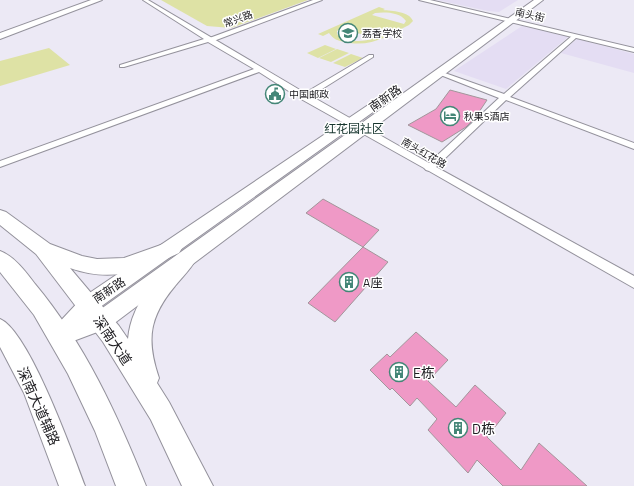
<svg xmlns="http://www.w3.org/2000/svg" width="634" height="486" font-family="'Titillium Web','Noto Sans SC',sans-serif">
<rect width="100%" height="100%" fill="#ece9f5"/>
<g fill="#e4ddf3">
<path d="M437,0h81l-19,12 -11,-1z"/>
<path d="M522,26l46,11 -62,52 -52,-18z"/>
<path d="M577,39l57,15v19l-73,-20z"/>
</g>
<g fill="#dee2a5" fill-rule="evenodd">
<path d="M161,0h147l-77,28 -24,-2z"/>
<path d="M379,7l6,2 -2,1c9,1 26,1 30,11l-4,4c-21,11 -39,23 -64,17 -7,-1 -12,-3 -16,-9l-6,3 -5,-2zM375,13c10,-1 25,-1 31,8l-2,3 -32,-9zM341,28l33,10c-12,5 -28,4 -37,-4v-3z"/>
<path d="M325,45l11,4 -18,9 -11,-5z"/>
<path d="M49,48l21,17 -70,21v-25z"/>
<path d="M337,49l12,4 -18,9 -12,-4z"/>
<path d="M351,54l12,4 -18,9 -12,-4z"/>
</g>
<g fill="#ef99c6" stroke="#a2969b">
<path d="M450,90l37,10 -12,18 -9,9 -24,15 -34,-17 28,-16z"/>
<path d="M323,199l56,31 -16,17 -57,-34z"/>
<path d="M363,247l25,15 -53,60 -27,-19z"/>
<path d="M416,332l32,28 -20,21 28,26 19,-22 31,28 -19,24 34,33 18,-27 48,43h-84l-26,-26 -9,13 -40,-43 9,-11 -20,-21 -7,8 -18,-18 -2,2 -20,-20 17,-16 3,3z"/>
</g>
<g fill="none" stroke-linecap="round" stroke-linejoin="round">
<g stroke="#94929c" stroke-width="2">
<path id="minor" d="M143,0h5l157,93 64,-38h4v2l-62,39 118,67 70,-65 -61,-24v-2h4l62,22 69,-59h4v2l-67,60 124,46v6l-128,-49 -70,67 198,109v12l-205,-117 -3,-1 -2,-2 -123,-69 -42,-27 -259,95v-6l254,-92 -46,-27 -84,25h-4v-2l84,-26z"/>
</g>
<g stroke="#94929c" stroke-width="2">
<g id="tertiary">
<path d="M313,0h9l-111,42h-3l-4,-2z"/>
<path d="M419,0h11l204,48v4z"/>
</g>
</g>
<g stroke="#94929c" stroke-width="2">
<g id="secondary">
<path d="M534,0h9l-435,328 -48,18 -7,-3 -3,-7 3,-7 29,-31 304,-205h8l1,2 -1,2 -298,213 -4,5 2,-1z"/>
<path d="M0,319c29,12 73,135 85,167h-26l-35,-93 -24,-46z"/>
</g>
</g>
<g stroke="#94929c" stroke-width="2">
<g id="primary">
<path d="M91,0h11l-102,39v-6z"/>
<path d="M0,210l6,2 44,32 32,12 15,3 27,-1 48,-17 7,2 3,5 -3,5c-39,18 -66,30 -109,15l49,58 9,13c1,-10 3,-18 7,-27 6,-15 32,-53 46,-59 5,-2 7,-1 12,0l3,6c-5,10 -14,18 -21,27 -26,31 -29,54 -16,92l-2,5 12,19 44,84h-31l-31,-66 -48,-78 -67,-88 -36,-29z"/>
<path d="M0,251c14,5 26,21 35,33 50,60 82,130 111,202h-30l-21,-55 -27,-57 -34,-59 -34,-43z"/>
</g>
</g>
<use href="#minor" fill="#fff" fill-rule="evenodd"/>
<use href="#tertiary" fill="#fff" fill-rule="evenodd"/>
<use href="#secondary" fill="#fff" fill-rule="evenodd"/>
<use href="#primary" fill="#fff" fill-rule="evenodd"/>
</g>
<defs>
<g id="school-ring" transform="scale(1)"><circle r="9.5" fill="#fff" stroke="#448677" stroke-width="1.5"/><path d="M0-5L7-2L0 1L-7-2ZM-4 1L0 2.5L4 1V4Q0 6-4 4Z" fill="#448677"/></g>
<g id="civic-ring" transform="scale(1)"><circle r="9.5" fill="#fff" stroke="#448677" stroke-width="1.5"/><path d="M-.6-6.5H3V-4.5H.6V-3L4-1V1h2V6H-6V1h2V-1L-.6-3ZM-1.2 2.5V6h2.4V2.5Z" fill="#448677"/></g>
<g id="hotel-ring" transform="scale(1)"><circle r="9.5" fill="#fff" stroke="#448677" stroke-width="1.5"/><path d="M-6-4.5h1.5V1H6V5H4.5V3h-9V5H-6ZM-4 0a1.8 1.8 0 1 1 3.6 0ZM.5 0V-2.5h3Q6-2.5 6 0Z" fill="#448677"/></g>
<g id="building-ring" transform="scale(1)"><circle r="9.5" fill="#fff" stroke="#448677" stroke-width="1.5"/><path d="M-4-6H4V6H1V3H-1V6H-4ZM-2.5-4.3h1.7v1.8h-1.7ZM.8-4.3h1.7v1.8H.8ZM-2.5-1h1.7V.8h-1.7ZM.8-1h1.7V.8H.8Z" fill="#448677"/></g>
</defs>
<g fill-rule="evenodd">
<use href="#school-ring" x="348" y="33"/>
<use href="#civic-ring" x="275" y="94"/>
<use href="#hotel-ring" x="450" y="116"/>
<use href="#building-ring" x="349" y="282"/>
<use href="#building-ring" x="399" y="372"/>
<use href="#building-ring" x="458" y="428"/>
</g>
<g text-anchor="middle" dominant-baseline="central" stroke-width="3" stroke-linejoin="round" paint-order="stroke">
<g font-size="10" fill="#212024" stroke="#fff">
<text transform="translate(530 15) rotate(13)">南头街</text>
<text transform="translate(238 19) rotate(-20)">常兴路</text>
<text transform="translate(424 153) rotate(30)">南头红花路</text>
</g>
<g font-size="10" fill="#212024" stroke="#fff" text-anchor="start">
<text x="362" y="33">荔香学校</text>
<text x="289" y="94">中国邮政</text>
<text x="464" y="116">秋果S酒店</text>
</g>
<g font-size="12" fill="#212024" stroke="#fff">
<text transform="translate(385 98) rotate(-35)">南新路</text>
<text transform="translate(109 290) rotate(-34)">南新路</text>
</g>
<g font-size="12" fill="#16352e" stroke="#fff">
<text x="354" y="128">红花园社区</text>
</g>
<g font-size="12" fill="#212024" stroke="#fff" text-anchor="start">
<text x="363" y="282">A座</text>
</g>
<g font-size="14" fill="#212024" stroke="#fff">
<text transform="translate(113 340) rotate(56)">深南大道</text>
<text transform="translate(39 406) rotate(66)">深南大道辅路</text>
</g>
<g font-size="14" fill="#212024" stroke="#fff" text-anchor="start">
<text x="413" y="372">E栋</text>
<text x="472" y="428">D栋</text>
</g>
</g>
</svg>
